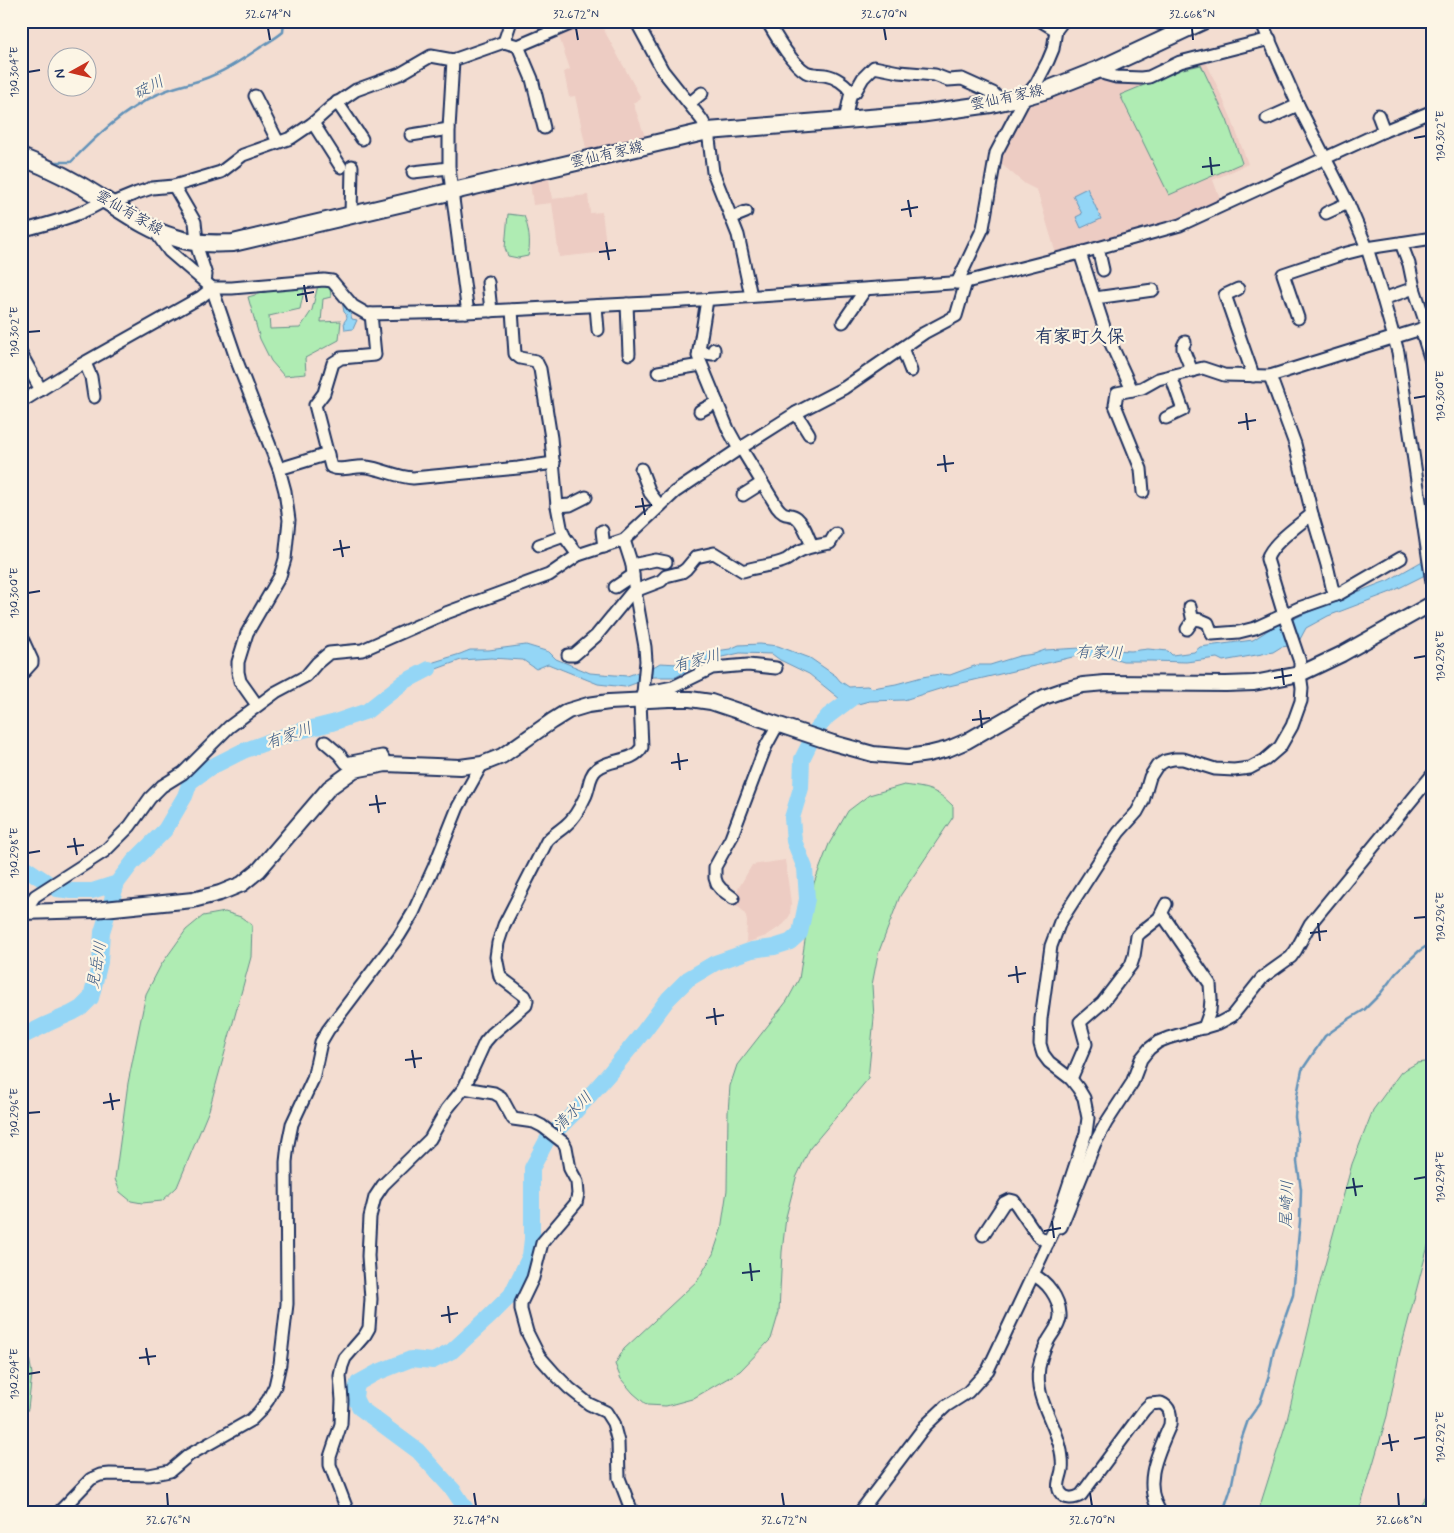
<svg xmlns="http://www.w3.org/2000/svg" width="1454" height="1533" font-family="Mynerve,'Klee One',sans-serif">
<rect width="100%" height="100%" fill="#f3ddd1"/>
<filter id="ink" filterUnits="userSpaceOnUse"><feTurbulence type="fractalNoise" baseFrequency=".02" numOctaves="2"/><feDisplacementMap in="SourceGraphic" scale="10" xChannelSelector="R" yChannelSelector="G"/><feConvolveMatrix kernelMatrix="1 2 1 2 8 2 1 2 1" color-interpolation-filters="sRGB"/></filter>
<g filter="url(#ink)">
<g fill="#edccc3">
<path d="M585,21h14l42,77 -8,5 13,36 -59,14 -12,-57 -6,1 -5,-25 6,-3 -12,-35z"/>
<path d="M1205,59l25,56 18,49 -35,16 9,24 -47,19 -119,31 -19,-64 -12,-6 -25,-21 1,-8 32,-57 68,-25 46,8 34,-16z"/>
<path d="M548,172l4,27 36,-4 2,18 12,-1 5,40 -48,5 -7,-54 -19,2 -4,-31z"/>
<path d="M785,860l6,43 -1,12 -6,9 -18,12 -20,7 1,-21 -1,-6 -3,-5 -12,-10 21,-36z"/>
</g>
<g fill="#afecb3" stroke="#658e88">
<path d="M1201,65l26,55 15,43 -73,32 -49,-100 63,-26z"/>
<path d="M508,214l16,2c5,12 7,27 4,40l-10,2 -10,-2 -3,-8z"/>
<path d="M318,285l12,3 1,9 -8,2 -2,23 20,-1 -2,19 -34,18 1,16 -22,2 -13,-15 -11,-22 -12,-42 35,-10 22,-1 -5,23 -31,7 1,13 30,-1 12,-18z"/>
<path d="M904,785c23,3 32,4 49,21v11l-53,79 -22,58 -6,31 2,33 -6,61 -58,69 -14,30 -10,39 -4,35 -3,60 -8,27 -31,32 -48,28 -26,7 -19,-1 -14,-12 -12,-14 -6,-15 9,-15 74,-69 15,-26 8,-24 6,-40 1,-78 2,-26 7,-21 50,-64 12,-22 15,-96 15,-39 19,-33 21,-16z"/>
<path d="M225,912l16,5 11,8 -1,32 -42,153 -32,77 -15,14 -20,2 -11,-2 -11,-9 -5,-13 13,-96 18,-89 15,-29 25,-35 17,-14z"/>
<path d="M1433,1061v166l-34,129 -12,60 -28,96h-101l29,-92 29,-122 36,-134 21,-54 28,-38 16,-9z"/>
<path d="M21,1335l6,11 5,28 -4,35 -7,11z"/>
<path d="M1433,1484v28h-17z"/>
</g>
<g fill="#94d6f6" stroke="#6493b9">
<path d="M1087,188l14,31 -20,9 -5,-11 6,-3 -9,-19z"/>
<path d="M342,301l9,9 -1,3 2,6 5,1 -4,9 -8,1 -1,-8 3,-4 -1,-4 -2,-2z"/>
<path d="M1433,555v16l-42,21 -63,24 -22,12 -9,17 -16,2 -8,5 -50,9 -6,-3 -31,4 -35,-1h-28l-13,-4 -33,-1 -128,30 -45,14 -35,1 -11,3 -18,-5 -31,-25 -29,-14 -8,-6 -32,-1 -36,8 -28,16h-23l-28,10 -27,-3 -50,-20 -12,5 -13,-9 -32,-2 -30,2 -60,22 33,-20 26,-8 10,-4h19l37,-5 23,7 7,7 34,14 37,3 28,-10 5,-3 19,1 23,-11 28,-4 9,-4 21,-1 18,2 32,12 26,18 4,5 9,6 18,-1 6,2 23,-4 26,-7 18,-3 10,1 27,-10h13l29,-9 15,-2 11,-4 36,-2 50,3 17,-2 20,2 4,4 22,-3 6,-5 53,-7 26,-17 10,-2 37,-17 63,-24z"/>
</g>
<g fill="none" stroke-linecap="round" stroke-linejoin="round">
<g stroke="#6493b9" stroke-width="2.5">
<path d="M50,162h21c25,-26 53,-52 87,-68 14,-7 28,-9 43,-14 21,-7 39,-19 57,-31 8,-6 17,-10 25,-17l1,-11"/>
<path d="M1223,1512l8,-24 9,-45 8,-23 12,-17 9,-28 5,-26 19,-54 7,-74 1,-32 -4,-27 1,-24 -3,-21 2,-22 5,-25 23,-34 24,-17 15,-9 16,-16 16,-21 23,-22 14,-9"/>
</g>
<g stroke="#94d6f6" stroke-width="16">
<path d="M21,865l36,24 15,2h20l25,-8 16,-21 32,-32 20,-34 5,-14 19,-14 34,-17 49,-18 40,-10 35,-12 37,-29 25,-13"/>
<path d="M21,1037l26,-13 25,-11 9,-5 10,-10 9,-36 2,-30 15,-49"/>
<path d="M468,1512l-14,-21 -36,-40 -58,-43 -5,-10 1,-9 2,-6 18,-10 35,-14 22,2 19,-10 38,-35 21,-21 19,-39 2,-17v-71l15,-28 29,-29 32,-36 36,-44 24,-32 20,-20 27,-16 37,-13 22,-3 16,-5 10,-9 7,-34 -2,-31 -11,-27 -2,-23 9,-30 1,-29 15,-30 11,-13 28,-21"/>
</g>
<g stroke="#1b2f5e" stroke-width="15">
<g id="minor">
<path d="M636,21l27,50 39,49 6,11 5,41 25,63 13,61"/>
<path d="M767,21c9,15 24,42 39,51 6,3 13,2 19,3 11,2 21,9 26,17l-6,28"/>
<path d="M1041,21l15,9"/>
<path d="M1156,21l3,2h10l4,12"/>
<path d="M1261,21l37,84 50,98 19,45 16,51 15,53 35,237"/>
<path d="M504,42l7,-21"/>
<path d="M518,46l14,33 12,49"/>
<path d="M453,60l-4,69v39l18,138 -1,6"/>
<path d="M1100,69l5,5 11,3 25,1 8,-1 31,-15 90,-23"/>
<path d="M851,92h4l8,-14 11,-11 25,5 36,3 13,5 14,-1 31,14 8,8"/>
<path d="M255,96l23,46"/>
<path d="M337,102l25,37"/>
<path d="M690,103l12,-10"/>
<path d="M1378,115l6,16"/>
<path d="M1267,119l31,-14"/>
<path d="M313,123l28,44"/>
<path d="M411,135l38,-6"/>
<path d="M413,172l36,-4"/>
<path d="M174,186l21,36 3,28 8,25 -1,7"/>
<path d="M110,204l27,-11 15,-5 22,-2 47,-14 22,-17 48,-17 22,-15 18,-16 25,-17 44,-16 31,-18 22,4 51,-18 14,4 59,-25"/>
<path d="M1326,213l22,-10"/>
<path d="M351,216l1,-50"/>
<path d="M731,218l15,-6"/>
<path d="M154,230l15,21 43,37 26,76 41,105 6,22 4,29 -4,39 -5,17 -33,57 -9,29v10l2,9 17,24"/>
<path d="M21,231c25,-7 63,-16 83,-31"/>
<path d="M1401,243l8,21 5,24 12,36"/>
<path d="M1098,248l5,22"/>
<path d="M1080,253l26,80 26,57 10,-2 16,-9 45,-11 21,7 46,1 151,-47 12,-12"/>
<path d="M488,282l3,29"/>
<path d="M957,283l26,-55 13,-75 30,-57 10,-12 12,-23 5,-12 3,-19 7,-9"/>
<path d="M1238,289l-13,6 26,74 2,7"/>
<path d="M1095,298l58,-8"/>
<path d="M1383,299l31,-11"/>
<path d="M707,300l-9,56 30,73 11,20"/>
<path d="M627,304l2,50"/>
<path d="M596,306l2,24"/>
<path d="M512,310l3,44 5,4 16,3 4,8 11,69 6,68 4,21 3,9 14,19"/>
<path d="M371,314l4,41 -34,3 -8,5 -9,30 -9,12 16,62c11,5 24,-2 36,0 15,2 30,10 46,11l105,-10 36,-5"/>
<path d="M1298,318l-15,-44 60,-20 24,-6 66,-10"/>
<path d="M843,322l22,-32"/>
<path d="M1421,329l11,35"/>
<path d="M1185,342l-2,4v3l9,22"/>
<path d="M902,348l9,23"/>
<path d="M699,352l14,2 1,-2v-3"/>
<path d="M21,354l20,36"/>
<path d="M85,363l6,14 3,20"/>
<path d="M658,372l43,-7"/>
<path d="M1132,390l-15,3 -2,12 26,64 2,23"/>
<path d="M21,402l61,-38 119,-67 11,-9h20l92,-8 8,1 21,25 14,8 99,-2 203,-10 297,-20 114,-29 100,-28 204,-94 49,-20"/>
<path d="M700,411l17,-9"/>
<path d="M796,413l13,21"/>
<path d="M1166,418l17,-8 -12,-34"/>
<path d="M741,448l36,59c8,11 13,5 20,11 8,7 11,19 15,28"/>
<path d="M279,469l49,-15"/>
<path d="M641,469l9,24 10,13"/>
<path d="M743,495l19,-12"/>
<path d="M557,506l13,-1 16,-8"/>
<path d="M1312,514l15,51 5,22 4,8"/>
<path d="M602,531l2,16"/>
<path d="M539,545l25,-9"/>
<path d="M632,565l24,-5 10,2"/>
<path d="M615,587l18,-12"/>
<path d="M1190,607l2,10 2,2"/>
<path d="M1187,629l7,-10 7,1 7,3 4,11 27,-2 16,-4 44,-20 40,-14 62,-36"/>
<path d="M21,636l11,24v3l-11,12"/>
<path d="M568,655h6l22,-19 36,-44 29,-11 5,-5 16,-4 4,-3 10,-12 18,-4 29,18c14,-5 30,-5 43,-11 4,-2 6,-5 10,-7 10,-6 23,-8 34,-10l4,-7 2,-2"/>
<path d="M643,693l30,-6 39,-19 36,-3 28,3"/>
<path d="M325,742l14,12 7,9 36,-7 4,8"/>
<path d="M733,898l-12,-9 -4,-5 -2,-6v-11l16,-29 34,-90 13,-24"/>
<path d="M24,912l11,-16 70,-45 25,-25 20,-28 12,-12 21,-13 46,-46 47,-35 30,-16 11,-13 12,-10 33,-3 84,-37 103,-38 29,-20 46,-15 51,-48 64,-43 57,-36 48,-25 80,-55 32,-17 10,-34"/>
<path d="M1162,914l48,70 1,15 -1,12 -6,17"/>
<path d="M1071,1079l15,-35 -6,-22 22,-19 29,-38 3,-9 3,-20 3,-3 19,-15 7,-14"/>
<path d="M464,1088l30,5 7,4 12,22 21,3 8,4 22,17 2,4 4,22 7,13 1,12 -2,9 -34,40 -9,35 -12,25v7l6,22 12,24 15,17 15,15 20,16 17,8 7,11 5,19 1,36 13,34"/>
<path d="M1061,1227l34,-84 11,-20 26,-40 9,-24 8,-10 9,-7 10,-4 51,-15 13,-7 31,-39 28,-20 5,-7 14,-26 123,-150"/>
<path d="M983,1235l21,-32 6,-3 4,1 23,34 11,8"/>
<path d="M1033,1275c14,6 26,23 27,39 1,10 -7,18 -12,27 -4,8 -7,17 -9,26 -5,33 16,53 22,84 1,6 2,13 1,19 -1,7 -6,15 -2,22 5,8 14,7 21,3l63,-85 6,-6 11,-1c10,4 10,12 9,22 -12,28 -28,58 -10,87"/>
<path d="M59,1512l32,-33 9,-4 10,-1 39,1 21,-4 19,-16 62,-35 8,-8 9,-12 7,-14 5,-22 7,-60 -1,-142 2,-18 4,-20 21,-45 8,-37 7,-12 71,-94 14,-23 21,-46 24,-60 24,-43"/>
<path d="M348,1512l-18,-47v-8l11,-33 1,-24 -2,-24 2,-10 3,-8 20,-23 4,-7 2,-29 -3,-43 2,-39 5,-20 8,-12 47,-46 17,-30 17,-21 21,-46 7,-8 34,-29 1,-5 -2,-4 -25,-19 -4,-20 2,-14 6,-18 43,-84c5,-6 11,-9 18,-15 9,-7 15,-18 20,-29 5,-9 3,-21 12,-28 13,-11 36,-6 45,-22l-2,-46 3,-8 3,-32 -1,-14 -11,-62 -2,-20 -8,-25"/>
<path d="M860,1512l65,-86 21,-20 22,-14 20,-22 65,-138 33,-99 2,-15 -4,-20 -6,-10 -7,-9 -22,-17 -6,-8 -3,-10 1,-25 10,-73 9,-24 43,-67 16,-23 18,-20 6,-11 7,-24 7,-11 8,-5 9,-2h9l32,10 19,1 16,-2 15,-8 15,-13 12,-21 9,-25 1,-13 -2,-14v-12l-16,-47 -17,-56c5,-16 32,-34 45,-45l-17,-70 -25,-68"/>
</g>
</g>
<g stroke="#1b2f5e" stroke-width="18">
<path id="tertiary" d="M21,912l73,-2 99,-10 27,-7 22,-9 17,-14 70,-82 25,-18 32,-6 74,3 22,-3 20,-8 50,-35 16,-10 20,-6 21,-3 60,-3h21l21,3 122,41 40,11 34,3 21,-3 20,-5 19,-8 77,-44 20,-7 19,-5 22,-2 121,1 28,-1 46,-9 42,-20 91,-51"/>
</g>
<g stroke="#1b2f5e" stroke-width="20">
<path id="secondary" d="M21,157c29,11 56,25 82,42 23,14 44,30 70,38 20,7 40,7 60,6l475,-112 211,-17 72,-10 35,-8 21,-6 53,-21 103,-48"/>
</g>
<use href="#minor" stroke="#fcf5e5" stroke-width="11"/>
<use href="#tertiary" stroke="#fcf5e5" stroke-width="14"/>
<use href="#secondary" stroke="#fcf5e5" stroke-width="16"/>
</g>
</g>
<path fill="none" stroke="#1b2f5e" stroke-width="2" d="M268,28l2,12M576,28l2,12M884,28l2,12M1192,28l1,12M28,72l12,-2M1414,138l12,-2M1210,157l2,18M1202,167l18,-2M908,200l3,17M901,210l17,-3M606,242l3,18M599,252l17,-2M304,285l3,17M297,295l17,-3M28,332l12,-1M1414,398l12,-2M1246,413l2,17M1238,423l18,-3M944,455l2,17M937,465l17,-2M642,498l3,17M635,507l17,-2M340,540l3,17M333,550l17,-3M28,593l12,-2M1414,658l12,-2M1282,668l2,17M1274,678l18,-3M980,710l2,18M972,720l18,-2M678,753l2,17M671,763l17,-3M376,795l3,18M369,805l17,-2M74,838l3,17M67,847l17,-2M28,853l12,-2M1414,918l12,-1M1318,923l2,18M1310,933l17,-2M1016,966l2,17M1008,976l18,-3M714,1008l2,17M706,1018l18,-3M412,1050l3,18M405,1060l17,-2M110,1093l3,17M103,1103l17,-3M28,1113l12,-1M1353,1178l3,18M1414,1179l12,-2M1346,1188l17,-2M1052,1221l2,17M1044,1231l17,-3M750,1263l2,18M742,1273l18,-2M448,1306l2,17M441,1316l17,-3M146,1348l3,17M139,1358l17,-2M28,1374l12,-2M1389,1434l3,17M1414,1439l12,-2M1382,1444l17,-3M167,1493l1,13M474,1493l2,13M782,1493l2,13M1090,1493l2,13M1398,1493l1,13"/>
<g text-anchor="middle" dominant-baseline="central" stroke-width="4.5" stroke-linejoin="round" paint-order="stroke">
<g font-size="15" fill="#1b2f5e" stroke="#fcf5e5">
<text transform="translate(1007 98) rotate(-12)">雲仙有家線</text>
<text transform="translate(607 155) rotate(-13)">雲仙有家線</text>
<text transform="translate(129 213) rotate(30)">雲仙有家線</text>
</g>
<g font-size="16" font-style="italic" fill="#395984" stroke="#fcf5e5">
<text transform="translate(149 88) rotate(-27)">碇川</text>
<text transform="translate(1099 653) rotate(1)">有家川</text>
<text transform="translate(697 661) rotate(-15)">有家川</text>
<text transform="translate(289 736) rotate(-20)">有家川</text>
<text transform="translate(97 965) rotate(-80)">見岳川</text>
<text transform="translate(573 1112) rotate(-46)">清水川</text>
<text transform="translate(1287 1204) rotate(-88)">尾崎川</text>
</g>
<g font-size="18" font-weight="bold" fill="#1b2f5e" stroke="#fcf5e5">
<text x="1080" y="337">有家町久保</text>
</g>
</g>
<rect width="1454" height="1533" fill="none" stroke="#fcf5e5" stroke-width="55"/>
<g transform="translate(72 72) rotate(262)"><circle r="24" fill="#fcf5e5" stroke="#a2a6af"/>
<path d="M0-4L9 19L0 12L-9 19Z" fill="#c8321e"/>
<text y="-8" font-size="14" font-weight="bold" text-anchor="middle" fill="#1b2f5e">N</text>
</g>
<rect x="28" y="28" width="1398" height="1478" fill="none" stroke="#1b2f5e" stroke-width="2"/>
<g font-size="12" text-anchor="middle" fill="#1b2f5e">
<text x="268" y="18">32.674°N</text>
<text x="576" y="18">32.672°N</text>
<text x="884" y="18">32.670°N</text>
<text x="1192" y="18">32.668°N</text>
<text transform="translate(14 72) rotate(-90)" y="4">130.304°E</text>
<text transform="translate(1440 136) rotate(-90)" y="4">130.302°E</text>
<text transform="translate(14 332) rotate(-90)" y="4">130.302°E</text>
<text transform="translate(1440 396) rotate(-90)" y="4">130.300°E</text>
<text transform="translate(14 593) rotate(-90)" y="4">130.300°E</text>
<text transform="translate(1440 656) rotate(-90)" y="4">130.298°E</text>
<text transform="translate(14 853) rotate(-90)" y="4">130.298°E</text>
<text transform="translate(1440 917) rotate(-90)" y="4">130.296°E</text>
<text transform="translate(14 1113) rotate(-90)" y="4">130.296°E</text>
<text transform="translate(1440 1177) rotate(-90)" y="4">130.294°E</text>
<text transform="translate(14 1374) rotate(-90)" y="4">130.294°E</text>
<text transform="translate(1440 1437) rotate(-90)" y="4">130.292°E</text>
<text x="168" y="1524">32.676°N</text>
<text x="476" y="1524">32.674°N</text>
<text x="784" y="1524">32.672°N</text>
<text x="1092" y="1524">32.670°N</text>
<text x="1399" y="1524">32.668°N</text>
</g>
</svg>
